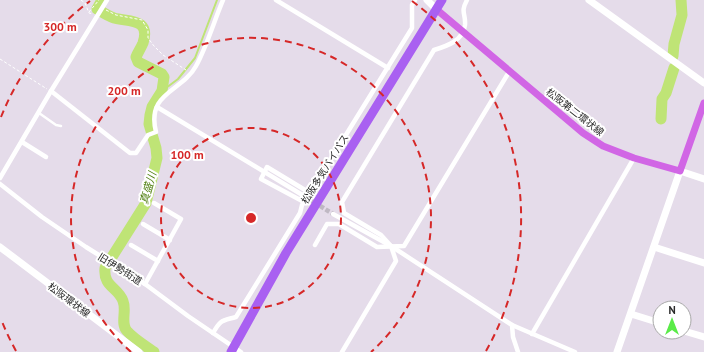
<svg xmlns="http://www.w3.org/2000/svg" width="704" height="352" font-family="'PT Sans','Noto Sans JP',sans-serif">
<rect width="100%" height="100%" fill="#e5dcea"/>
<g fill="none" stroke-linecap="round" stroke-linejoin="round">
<path stroke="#bfe476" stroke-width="2" d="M162,91l16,-12 17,-21 22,-58"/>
<g stroke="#bfe476" stroke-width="11">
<path d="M102,0l-5,9c5,3 11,7 17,9 15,4 37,0 29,25 -2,5 -5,9 -7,14l2,5 24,12 2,3 -2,14 -10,16 -2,8 -1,9 7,24 1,10 -11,45 -41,65c-2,19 13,19 18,33 4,10 -3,22 4,30 7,8 19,15 27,21"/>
<path d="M673,56l1,-12 8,-29 -1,-15"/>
<path d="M661,119l1,-20 4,-6 8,-25"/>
</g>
<path stroke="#bfb8c3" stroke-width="4.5" stroke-dasharray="4.5 2" stroke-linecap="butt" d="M309,199l24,15"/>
<g stroke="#fff" stroke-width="1" stroke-dasharray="3 2" stroke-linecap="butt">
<path d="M81,0l4,3 4,10 4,1"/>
<path d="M106,10l10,5 26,5 6,10v8l6,8 9,9 23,15"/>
<path d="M89,12l10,-12"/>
<path d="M0,59l47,30"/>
</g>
<path stroke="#fff" stroke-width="2.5" d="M39,113l17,12 5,1"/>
<g stroke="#fff" stroke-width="4.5">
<path d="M276,0l112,68"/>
<path d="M51,91l79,62h6l12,-18 8,-3c-10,-40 26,-40 40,-66 11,-20 18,-45 27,-66"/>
<path d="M157,107l152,92"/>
<path d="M22,142l24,15"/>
<path d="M0,178l51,-87 56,-91"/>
<path d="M0,184l42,33 44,30 59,37 43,32 53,36"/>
<path d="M333,214l58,32 121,79 63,27"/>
<path d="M143,224l27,16"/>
<path d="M131,245l27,16"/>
<path d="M315,245l12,-21h12l38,23 27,-1 105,-174"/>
<path d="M145,284l36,-65 -27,-16"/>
<path d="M512,325l1,12 5,15"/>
<path d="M213,333c8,-14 9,-12 23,-16l64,-104 2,-8 2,-3 -43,-23 6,-12 43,26 102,-165v-23l3,-5"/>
<path d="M532,334l102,-176"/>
<path d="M342,352l54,-91 -5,-15 -10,-11 -37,-22 -2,-11 92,-152c13,-4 29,-9 31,-25 1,-12 -5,-12 2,-25"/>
</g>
<g stroke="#fff" stroke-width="7">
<path d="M427,0l9,9"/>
<path d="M589,0l115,83"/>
<path d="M0,247l139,105"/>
<path d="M654,247l50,16"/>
<path d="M631,314l29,9"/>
<path d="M684,331l20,6"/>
<path d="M617,352l63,-181 24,8"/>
</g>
<path stroke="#d166e5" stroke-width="7" d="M436,9l147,124 20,13 31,12 46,13 24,-68"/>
<path stroke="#a960f1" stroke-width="9" d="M231,352l55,-99 156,-253"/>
</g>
<g fill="none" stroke="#d62828" stroke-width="2" stroke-dasharray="7 5">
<circle cx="251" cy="218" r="90"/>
<path d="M131 352A180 180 0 1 1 371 352"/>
<path d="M16 351A270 270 0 0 1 1 319M1 117A270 270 0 0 1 90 1M412 1A270 270 0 0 1 486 351"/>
</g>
<g text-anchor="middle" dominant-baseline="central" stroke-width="4" stroke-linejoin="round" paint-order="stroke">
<g font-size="10" fill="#292929" stroke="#fff">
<text transform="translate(575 112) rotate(38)">松阪第二環状線</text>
<text transform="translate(325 169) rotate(-58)">松阪多気バイパス</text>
<text transform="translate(120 269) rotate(32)">旧伊勢街道</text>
<text transform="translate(69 300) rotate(37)">松阪環状線</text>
</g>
<g font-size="11" font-style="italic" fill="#548217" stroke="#fff">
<text transform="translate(148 188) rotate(-74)">真盛川</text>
</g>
</g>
<circle cx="251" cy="218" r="6" fill="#d62828" stroke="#fff" stroke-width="2"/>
<g font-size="12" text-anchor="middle" font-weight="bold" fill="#d62828" stroke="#fff" stroke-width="4" stroke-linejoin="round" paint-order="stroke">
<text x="60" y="31">300 m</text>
<text x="124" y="95">200 m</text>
<text x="187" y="159">100 m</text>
</g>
<g transform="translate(672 320)"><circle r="19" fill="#ffffff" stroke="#a9a9a9"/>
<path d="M0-3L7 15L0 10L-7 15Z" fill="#5aeb48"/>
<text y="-6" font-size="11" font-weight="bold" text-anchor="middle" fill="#292929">N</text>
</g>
</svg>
